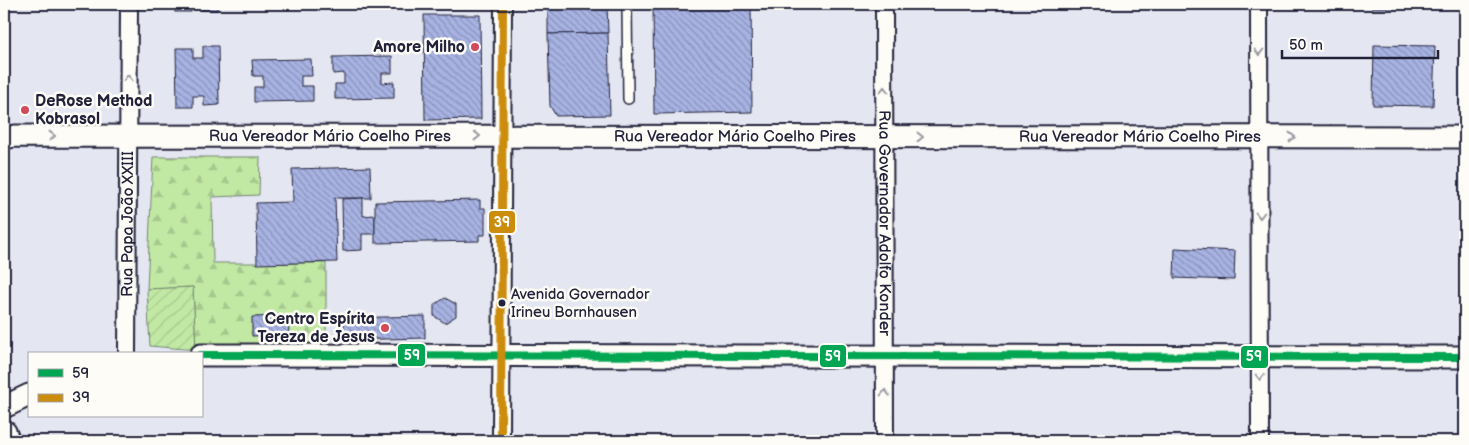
<svg xmlns="http://www.w3.org/2000/svg" width="1469" height="445" font-family="'Balsamiq Sans',sans-serif">
<defs>
<pattern id="forest-firs" width="22" height="20" patternUnits="userSpaceOnUse" patternTransform="scale(1.25)"><rect width="22" height="20" fill="#c2e9a4"/><path d="M5 1l3.5 6h-7zM16 11l3.5 6h-7z" fill="#a6c88e"/></pattern>
<pattern id="garden-furrows" width="10" height="10" patternUnits="userSpaceOnUse" patternTransform="scale(1.25)"><rect width="10" height="10" fill="#c2e9a4"/><path d="M-1 1l2-2M0 10L10 0M9 11l2-2" fill="none" stroke="#a6c88e"/></pattern>
<pattern id="building-back-hatch" width="6" height="6" patternUnits="userSpaceOnUse" patternTransform="scale(1.25)"><rect width="6" height="6" fill="#a8b3e3"/><path d="M-1 5l2 2M0 0l6 6M5-1l2 2" fill="none" stroke="#8891b9"/></pattern>
</defs>
<rect width="100%" height="100%" fill="#e4e6f1"/>
<filter id="ink" filterUnits="userSpaceOnUse"><feTurbulence type="fractalNoise" baseFrequency=".02" numOctaves="2"/><feDisplacementMap in="SourceGraphic" scale="10" xChannelSelector="R" yChannelSelector="G"/><feConvolveMatrix kernelMatrix="1 2 1 2 8 2 1 2 1" color-interpolation-filters="sRGB"/></filter>
<g filter="url(#ink)">
<path fill="url(#forest-firs)" stroke="#728670" d="M153,157h107l-1,38 -47,2 1,66h113v87h-130l-3,-63 -46,2z"/>
<path fill="url(#garden-furrows)" stroke="#728670" d="M193,287l3,63 -46,-4 -3,-57z"/>
<g fill="url(#building-back-hatch)" stroke="#22223b">
<rect x="175" y="4" width="16" height="8"/>
<rect x="202" y="4" width="15" height="6"/>
<path d="M429,4h53v4l-53,1z"/>
<path d="M548,4h59l1,29 -60,1z"/>
<path d="M653,4h98l1,108 -98,2z"/>
<rect x="1372" y="4" width="58" height="4"/>
<path d="M424,15h56l1,104 -56,1z"/>
<path d="M608,33l2,82 -54,1 -6,-10 -2,-72z"/>
<path d="M1374,45l61,1 -2,60 -60,-1z"/>
<path d="M203,46h15l1,59 -15,1v-10h-11v11h-16l-1,-59h17v10h10z"/>
<path d="M1464,47h1v61h-2z"/>
<path d="M392,56v17h-10v10l12,-1v16l-59,1v-15h9v-11l-11,1v-17z"/>
<path d="M311,59l1,17h-11v10h12v15l-59,1v-15h9v-11h-10l-1,-16z"/>
<path d="M370,167l1,31h-36l2,64 -80,2 -1,-61 37,-1 -1,-33z"/>
<path d="M363,198v18l12,-1v19h-13v16l-19,1 -1,-52z"/>
<path d="M480,200v8h5v27h-6v6l-104,2v-41z"/>
<path d="M1175,248l60,3 -1,29 -60,-2z"/>
<path d="M445,298l11,6v12l-11,7 -11,-7v-11z"/>
<path d="M288,316l1,19 -37,1v-19z"/>
<path d="M425,316v22l-81,2v-22z"/>
</g>
<g fill="none" stroke-linecap="round" stroke-linejoin="round">
<g stroke="#22223b" stroke-width="12">
<path id="service" d="M627,4l1,95"/>
</g>
<g stroke="#22223b" stroke-width="20">
<g id="minor">
<path id="s1" d="M884,4l1,437"/>
<path d="M1259,4l1,437"/>
<path id="s2" d="M127,354l2,-350"/>
<path d="M501,441l2,-437"/>
</g>
</g>
<g stroke="#22223b" stroke-width="25">
<g id="tertiary">
<path id="s3" d="M4,138l11,-2 1450,1"/>
<path d="M201,355l1264,2"/>
<path d="M4,407l25,-12"/>
</g>
</g>
<g stroke="#22223b" stroke-width="28">
<path id="secondary" d="M4,433l3,8"/>
</g>
<use href="#service" stroke="#fdfcf7" stroke-width="9"/>
<use href="#minor" stroke="#fdfcf7" stroke-width="16"/>
<use href="#tertiary" stroke="#fdfcf7" stroke-width="21"/>
<use href="#secondary" stroke="#fdfcf7" stroke-width="24"/>
<g stroke="#fdfcf7" stroke-width="11">
<path id="bus-1" d="M201,355l1264,2"/>
</g>
<g stroke="#fdfcf7" stroke-width="11">
<path id="bus-2" d="M501,441l2,-437"/>
</g>
<use href="#bus-1" stroke="#00a651" stroke-width="8"/>
<use href="#bus-2" stroke="#cc8c0c" stroke-width="8"/>
</g>
<defs><path id="oneway-chevron" d="M-2-3.5L2.5 0L-2 3.5" fill="none" stroke-width="1.6" stroke-linecap="round" stroke-linejoin="round" transform="scale(1.25)"/></defs>
<g stroke="#9a9aa2">
<use href="#oneway-chevron" transform="translate(1259 52) rotate(90)"/>
<use href="#oneway-chevron" transform="translate(128 78) rotate(-90)"/>
<use href="#oneway-chevron" transform="translate(884 90) rotate(-90)"/>
<use href="#oneway-chevron" transform="translate(52 136)"/>
<use href="#oneway-chevron" transform="translate(477 136)"/>
<use href="#oneway-chevron" transform="translate(920 137)"/>
<use href="#oneway-chevron" transform="translate(1292 137)"/>
<use href="#oneway-chevron" transform="translate(1260 215) rotate(90)"/>
<use href="#oneway-chevron" transform="translate(1260 377) rotate(90)"/>
<use href="#oneway-chevron" transform="translate(885 393) rotate(-90)"/>
</g>
</g>
<g fill="#d1495b" stroke="#fdfcf7" stroke-width="2">
<circle cx="475" cy="47" r="5"/>
<circle cx="25" cy="110" r="5"/>
<circle cx="385" cy="328" r="5"/>
</g>
<circle fill="#22223b" stroke="#fdfcf7" stroke-width="2" cx="502" cy="303" r="4.5"/>
<g text-anchor="middle" dominant-baseline="central" stroke-width="5" stroke-linejoin="round" paint-order="stroke">
<g font-size="15" fill="#22223b" stroke="#fdfcf7" text-anchor="start">
<text x="511" y="294">Avenida Governador<tspan x="511" dy="18">Irineu Bornhausen</tspan></text>
</g>
<g font-size="16" font-weight="bold" fill="#22223b" stroke="#fdfcf7" text-anchor="end">
<text x="465" y="47">Amore Milho</text>
<text x="35" y="101" text-anchor="start">DeRose Method<tspan x="35" dy="18">Kobrasol</tspan></text>
<text x="375" y="319">Centro Espírita<tspan x="375" dy="18">Tereza de Jesus</tspan></text>
</g>
<g font-size="16" fill="#22223b" stroke="#fdfcf7">
<text stroke="none"><textPath href="#s3" startOffset="326">Rua Vereador Mário Coelho Pires</textPath></text>
<text stroke="none"><textPath href="#s3" startOffset="731">Rua Vereador Mário Coelho Pires</textPath></text>
<text stroke="none"><textPath href="#s3" startOffset="1136">Rua Vereador Mário Coelho Pires</textPath></text>
<text stroke="none"><textPath href="#s1" startOffset="219">Rua Governador Adolfo Konder</textPath></text>
<text stroke="none"><textPath href="#s2" startOffset="130">Rua Papa João XXIII</textPath></text>
</g>
</g>
<g stroke="#fdfcf7" stroke-width="2">
<rect x="488" y="210" width="28" height="24" rx="5" fill="#cc8c0c"/>
<rect x="397" y="343" width="29" height="24" rx="5" fill="#00a651"/>
<rect x="819" y="344" width="28" height="24" rx="5" fill="#00a651"/>
<rect x="1240" y="345" width="29" height="24" rx="5" fill="#00a651"/>
</g>
<g font-size="14" text-anchor="middle" font-weight="bold" fill="#fff">
<text x="502" y="227">39</text>
<text x="412" y="360">59</text>
<text x="833" y="361">59</text>
<text x="1254" y="361">59</text>
</g>
<rect width="1469" height="445" fill="none" stroke="#fdfcf7" stroke-width="20"/>
<rect x="10" y="10" width="1449" height="425" fill="none" stroke="#22223b" stroke-width="2" filter="url(#ink)"/>
<rect x="28" y="352" width="175" height="65" fill="#fdfcf7" stroke="#a5a5ac"/>
<rect x="38" y="369" width="25" height="8" fill="#00a651" stroke="#a5a5ac"/>
<text x="72" y="378" font-size="15" fill="#22223b">59</text>
<rect x="38" y="394" width="25" height="8" fill="#cc8c0c" stroke="#a5a5ac"/>
<text x="72" y="402" font-size="15" fill="#22223b">39</text>
<path d="M1282 50v8h156v-8" fill="none" stroke="#22223b" stroke-width="2.5"/>
<text x="1289" y="50" font-size="15" fill="#22223b" stroke="#fdfcf7" stroke-width="4" paint-order="stroke">50 m</text>
</svg>
